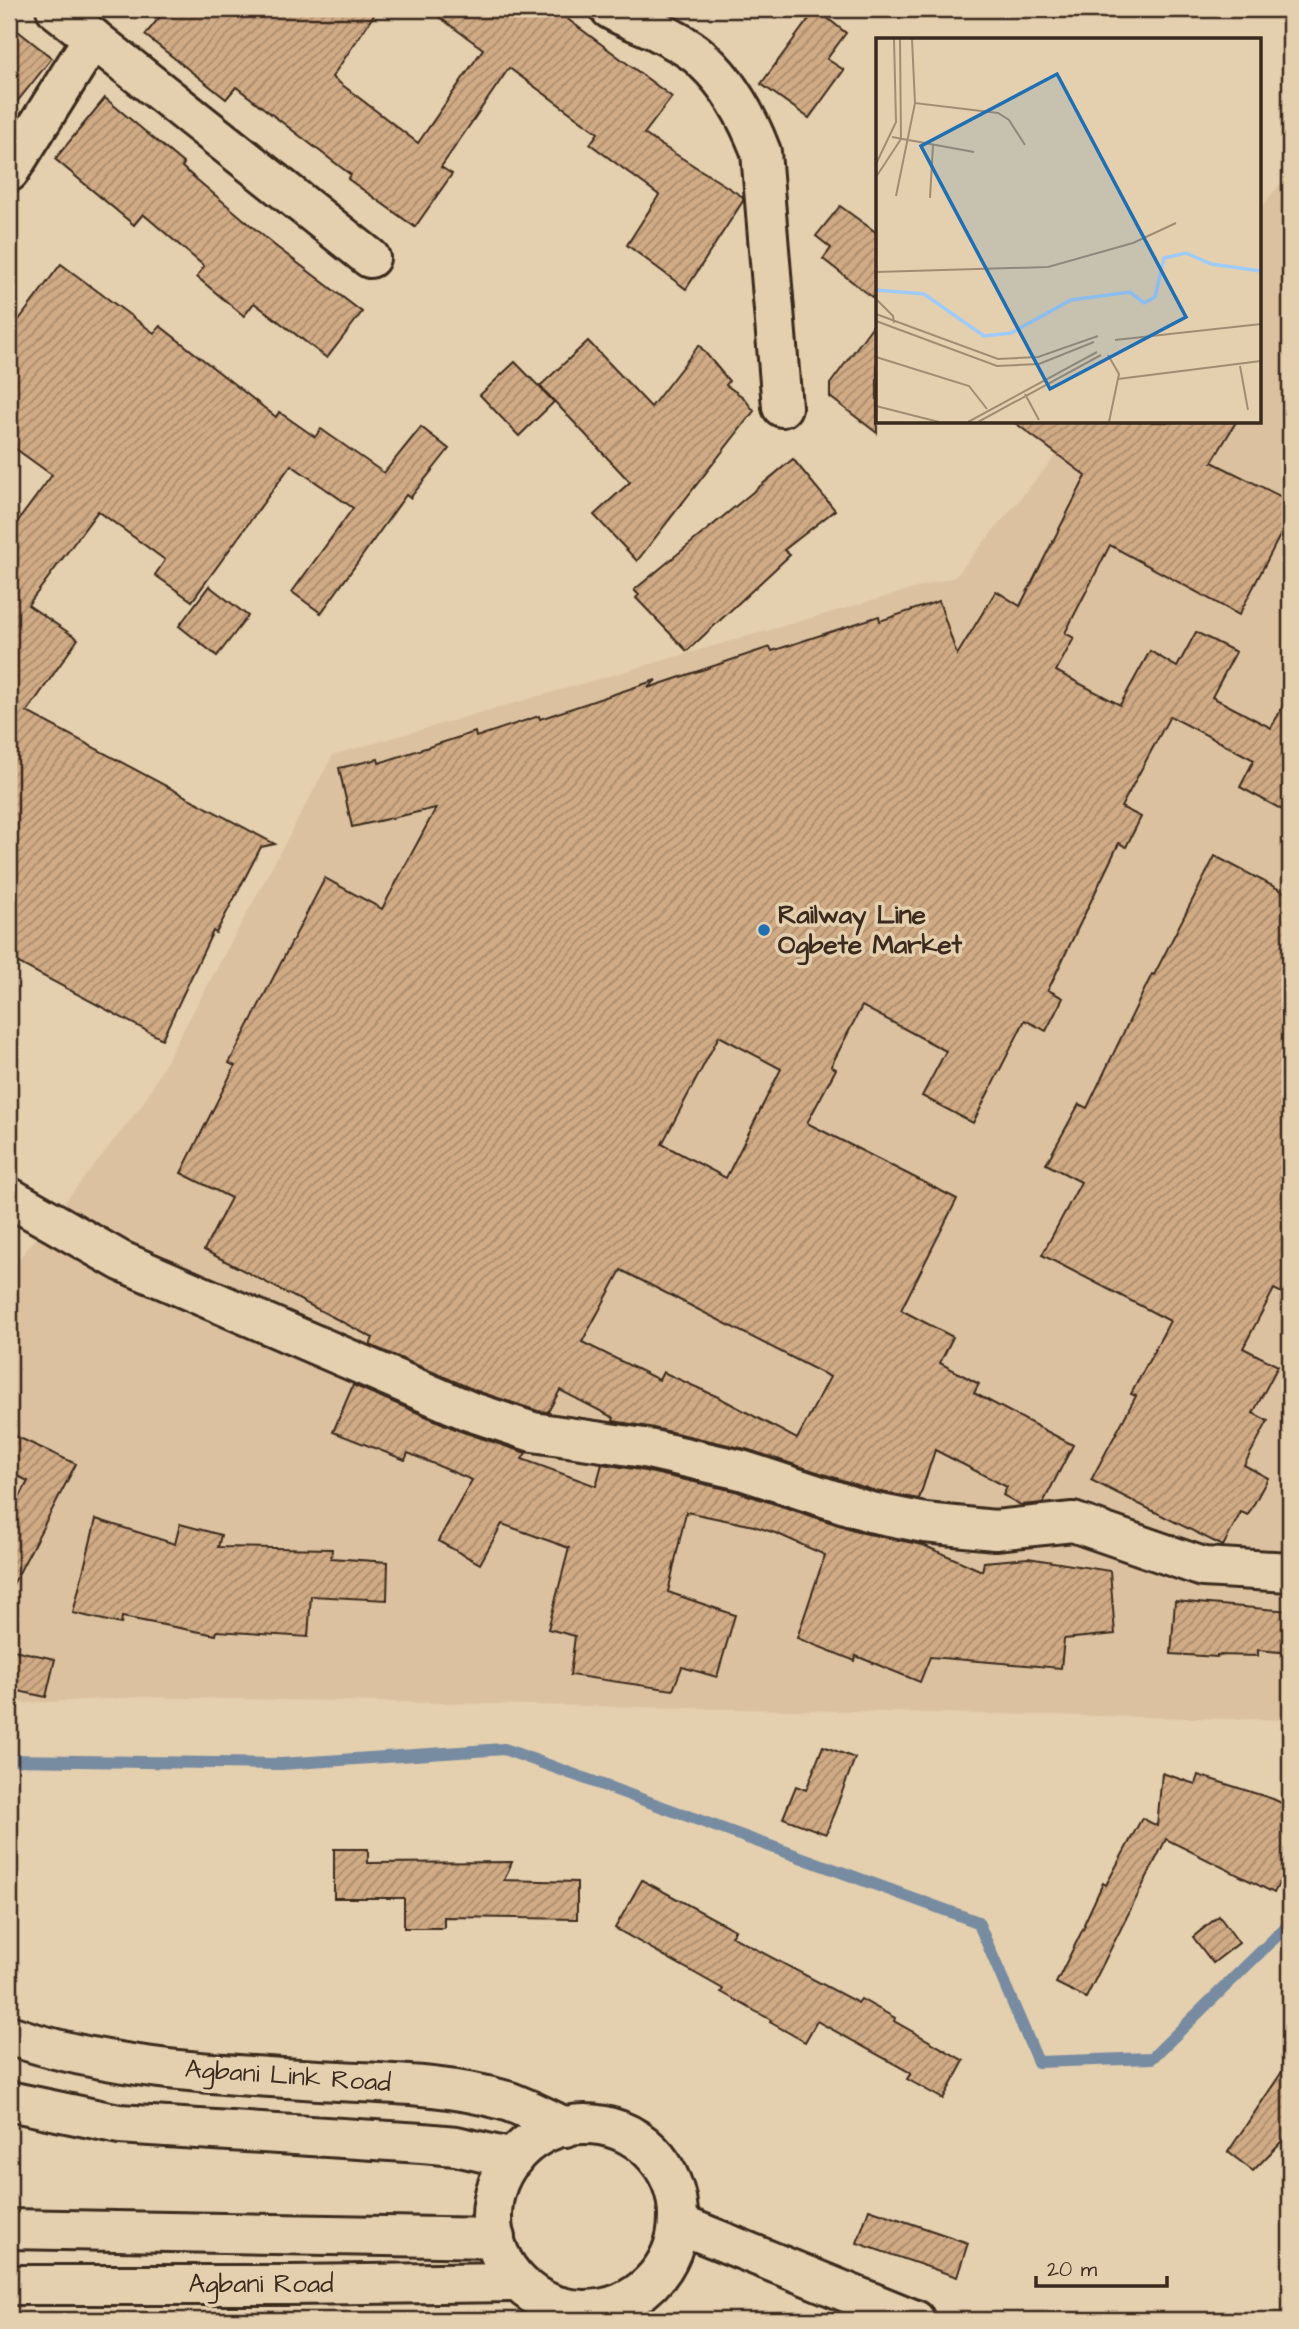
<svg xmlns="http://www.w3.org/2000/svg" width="1299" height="2329" font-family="'Architects Daughter',sans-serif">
<defs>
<pattern id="building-hatch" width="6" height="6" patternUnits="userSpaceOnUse" patternTransform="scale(1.75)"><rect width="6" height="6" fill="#d0ab85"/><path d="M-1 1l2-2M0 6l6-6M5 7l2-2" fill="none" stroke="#aa8b6c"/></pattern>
</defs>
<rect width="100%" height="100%" fill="#e4cfae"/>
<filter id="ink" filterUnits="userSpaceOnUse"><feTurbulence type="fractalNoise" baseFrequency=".0143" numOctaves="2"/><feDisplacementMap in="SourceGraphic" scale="14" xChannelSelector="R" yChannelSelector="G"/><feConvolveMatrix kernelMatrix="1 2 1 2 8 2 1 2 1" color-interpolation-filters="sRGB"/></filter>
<g filter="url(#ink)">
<path fill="#dbc19f" d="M1290,172v1548l-1151,-23 -130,7v-432l134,-168 190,-349 622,-178 129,-155h175v-212z"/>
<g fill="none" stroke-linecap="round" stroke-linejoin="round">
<path stroke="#778ba1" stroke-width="12" d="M9,1760l272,4 223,-15 474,173 60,140 114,-4 138,-135"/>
</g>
<g fill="url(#building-hatch)" stroke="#3b2a1e" stroke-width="2" fill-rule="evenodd">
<path d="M166,9h212l-46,68 86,66 65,-94 -55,-40h126l118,88 -28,37 99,63v4l-57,88 -59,-44 32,-50 -69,-51 8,-11 -89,-65 -68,99 11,7 -37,53 -67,-48 3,-4 -115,-88 -10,12 -81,-64z"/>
<path d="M816,9l30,24 -19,26 17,11 -35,48 -48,-34z"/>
<path d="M9,24l43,34 -43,54z"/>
<path d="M105,98l79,66 -2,3 92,78 88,67 -35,46 -73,-55 -10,13 -47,-39 7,-11 -61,-52 -9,11 -79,-66z"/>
<path d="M840,206l37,27v68l-54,-42 8,-11 -15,-12z"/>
<path d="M61,264l93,69 6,-7 116,91 3,-5 36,25 6,-8 63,44 37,-46 28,22 -39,49 -4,-3 -85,118 -29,-21 61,-84 -62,-43 -99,136 -37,-26 10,-15 -67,-49 -70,94 50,34 -51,73 248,132 -14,3 -45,86 -3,-2 -51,108 -153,-81v-425l43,-58 -43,-31v-111z"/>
<path d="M877,320v113l-47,-36v-13z"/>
<path d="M588,341l63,66 48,-62 30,36 -3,4 17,12 11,14 -117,150 -43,-46 36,-33 -90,-96z"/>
<path d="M515,362l39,40 -35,34 -39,-41z"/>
<path d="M1014,422h222l-24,40 78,39v15l-51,99 -129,-70 -45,88 9,5 -18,33 64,34 30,-54 27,16 19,-35 40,20 -24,45 59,31 19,-35v121l-50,-27 14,-27 -84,-44 -49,91 20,10 -15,30 -7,-4 -71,147 15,8 -17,33 -21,-11 -52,103 -51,-27 24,-45 -84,-45 -31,60 5,3 -29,54 150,76 -56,111 52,27 -13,26 39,21 -5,9 99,52 -30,58 -22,2 -18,-10 4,-8 -72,-37 -16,49 -43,-8 -130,-42 -97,-22 -36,-6 1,-3 -54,-28 -12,22 -10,-1 -61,-20 -107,-46 3,-7 -169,-88 27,-52 -50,-25 54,-107 -6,-3 96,-185 57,31 54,-101 -84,19 -13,-59 39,-9 1,4 96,-31 1,5 63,-21 1,3 116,-39 -8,8 122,-41 2,4 107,-35 1,5 59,-20 18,54 39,-64 24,15 66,-130zM719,1036l62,33 -55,109 -64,-34zM621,1270l209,107 -33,62 -79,-42 -55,-25 -4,8 -77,-38z"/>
<path d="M793,459l42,51 -51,40 6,5 -103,96 -51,-53 3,-3 -5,-5z"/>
<path d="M209,586l39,30 -31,40 -38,-30z"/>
<path d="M1215,856l75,39v402l-16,-8 -31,59 35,18 -25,47 15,8 -24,44 24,13 -20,37 -7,-3 -18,34 -132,-66 45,-84 -5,-2 39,-73 -128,-66 39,-73 -35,-18 33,-60 8,4 65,-134 2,1z"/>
<path d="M353,1385l107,46 66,22 -4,6 74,27 6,-22 38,6 95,21 128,42 60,12 59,26 2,-9 44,-4 82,13 5,63 -51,5 -3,29 -131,-11 -10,25 -64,-26 -1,5 -58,-23 28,-83 -47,-21 -24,-8 -68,-14 -18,80 67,23 -18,62 -35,-10 -9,23 -103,-15 5,-39 -27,-7 21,-81 -67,-24 -22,40 -42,-23 34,-61 -64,-27 -3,7 -72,-28z"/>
<path d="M9,1433l67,31 -67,128v-73l19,-38 -19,-9z"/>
<path d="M96,1519l79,25 5,-20 41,11 -3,12 114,2 -1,9 57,4 -1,38 -76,-4 -3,41 -91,-6 -1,4 -94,-18 -1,7 -48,-11z"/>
<path d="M1175,1601l115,10v42l-32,-3v6l-41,-1v2l-46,-3z"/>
<path d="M9,1649l46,10 -9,38 -37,-8z"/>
<path d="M823,1746l32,12 -29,76 -43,-16 13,-32 10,4z"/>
<path d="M1162,1773l33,11 3,-9 75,24 17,8v55l-16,31 -108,-54 -80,159 -30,-15 29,-58 -1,-1 19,-41 3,2 36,-67 15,8z"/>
<path d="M334,1849h34v14l144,-1 -8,18 73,2v37l-133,-2v11h-40v-30h-70z"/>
<path d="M642,1880l93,50 -4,6 127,67 3,-4 34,19 -1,3 70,40 -21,38 -36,-20 4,-6 -94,-52 -12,21 -35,-20 1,-2 -50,-28 2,-3 -108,-61z"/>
<path d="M1219,1916l20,27 -26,20 -20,-26z"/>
<path d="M1290,2060v73l-37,38 -25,-19z"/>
<path d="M869,2209l99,34 -11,34 -100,-34z"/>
</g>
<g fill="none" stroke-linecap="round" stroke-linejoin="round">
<g stroke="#3b2a1e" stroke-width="44">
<g id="minor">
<path d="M56,9l314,249"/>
<path d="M610,9c16,10 32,14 49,23 14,7 34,17 45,29 27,25 44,57 57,91l21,255"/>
<path d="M9,172l84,-134"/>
<path d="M9,1197l112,64 348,150 64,21 111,16 97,22 129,42 55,11 70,7 78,-8 130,45 87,5"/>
<path d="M561,2307l1,13"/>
</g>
</g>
<g stroke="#3b2a1e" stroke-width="44">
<g id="major">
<path d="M9,2035c102,36 222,40 330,46 56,3 113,4 168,20 20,7 39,17 58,26"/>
<path d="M9,2101l110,23 303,19 34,3 57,13"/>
<circle cx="585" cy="2217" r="93"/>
<path d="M679,2224l236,96"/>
<path d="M9,2229l486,9"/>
<path d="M9,2285h282l223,-3"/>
</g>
</g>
<use href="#minor" stroke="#e4cfae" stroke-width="38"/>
<use href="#major" stroke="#e4cfae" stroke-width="38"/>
</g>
</g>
<circle fill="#1f6fb2" stroke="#e4cfae" stroke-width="2.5" cx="764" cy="930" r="7"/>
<g text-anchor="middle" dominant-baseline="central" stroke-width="7" stroke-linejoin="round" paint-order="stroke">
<g font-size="26" font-weight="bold" fill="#3b2a1e" stroke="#e4cfae" text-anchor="start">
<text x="778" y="915">Railway Line<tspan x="778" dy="30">Ogbete Market</tspan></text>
</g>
<g font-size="26" fill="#3b2a1e" stroke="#e4cfae">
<text transform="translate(288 2076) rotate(4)">Agbani Link Road</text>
<text x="261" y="2284">Agbani Road</text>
</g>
</g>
<g transform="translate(876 38)">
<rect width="385" height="385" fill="#e4cfae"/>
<path fill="none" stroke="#9fcbf9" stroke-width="3.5" d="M0,252l48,4 60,42 27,-3 60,-33 59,-8 14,11 11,-6 9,-39 22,-5 25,11 50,7"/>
<path fill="none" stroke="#a08d74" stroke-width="2" d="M36,1l3,64M16,99l82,15M0,126l20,-42 -2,-83M0,139l25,-38 -1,-100M20,158l19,-93 83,10 11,7 16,25M54,160l3,-53M0,234l172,-5 85,-24 43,-20M0,261l17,17 1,7M0,276l122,45 40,-2 60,-21M0,283l121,45 42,-2 55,-22M239,302l146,-16M232,317l11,19 -10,48M0,319l93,29 18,23M364,328l8,44M242,341l143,-18M149,356l14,26M0,368l63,16M92,384l129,-70M102,384l123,-67"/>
<path fill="#1f6fb2" fill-opacity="0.15" stroke="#1f6fb2" stroke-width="3.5" d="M181,36l129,243 -136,72 -129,-243z"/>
<rect width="385" height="385" fill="none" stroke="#3b2a1e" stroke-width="3.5"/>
</g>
<rect width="1299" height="2329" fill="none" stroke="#e4cfae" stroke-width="35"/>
<rect x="18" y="18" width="1264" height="2294" fill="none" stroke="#3b2a1e" stroke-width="2.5" filter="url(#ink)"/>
<path d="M1036 2276v10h131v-10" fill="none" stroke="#3b2a1e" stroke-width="3.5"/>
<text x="1047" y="2276" font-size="21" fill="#3b2a1e" stroke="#e4cfae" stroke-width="5" paint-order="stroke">20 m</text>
</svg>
